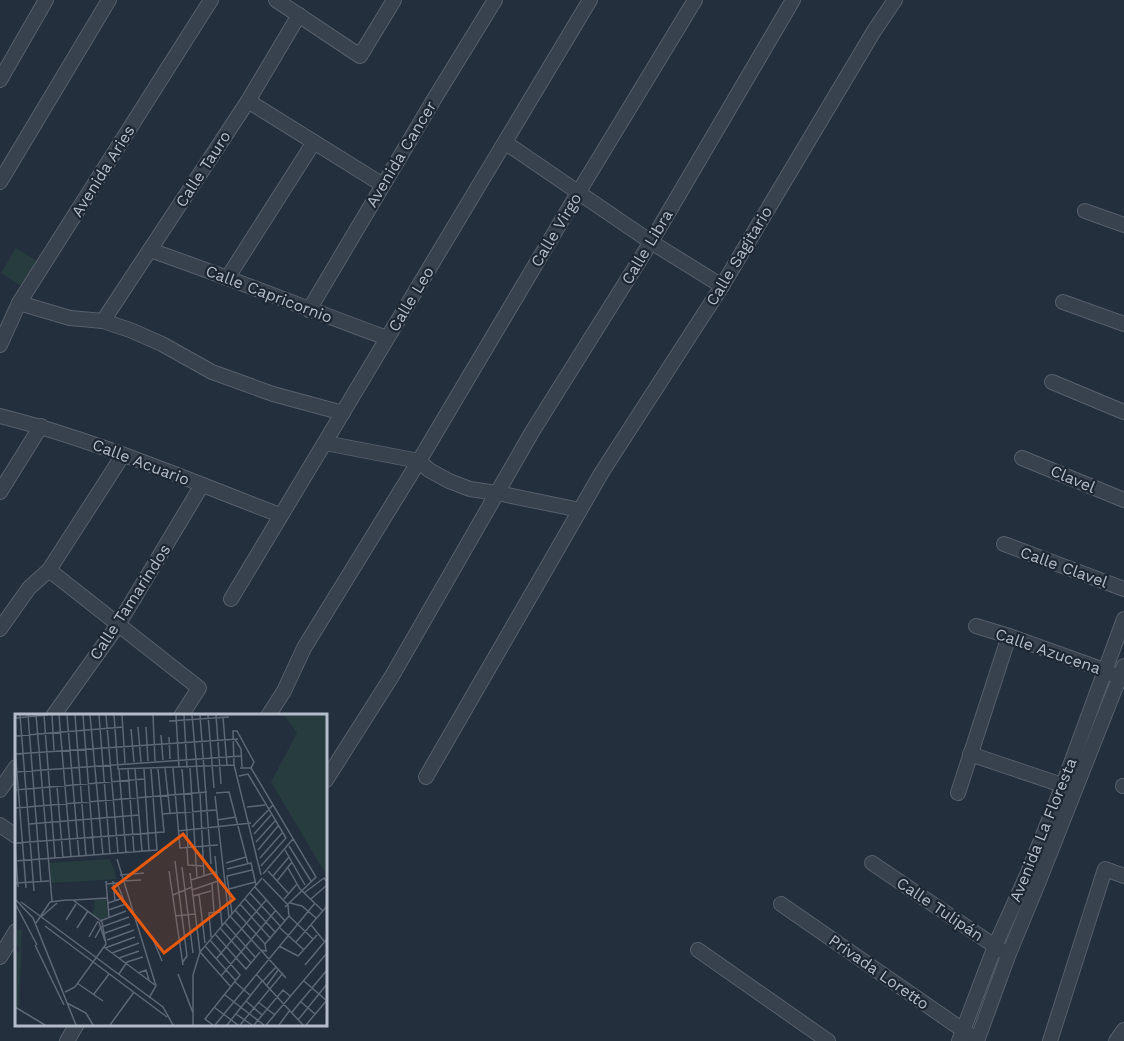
<svg xmlns="http://www.w3.org/2000/svg" width="1124" height="1041" font-family="'Work Sans',sans-serif">
<rect width="100%" height="100%" fill="#242f3e"/>
<path fill="#263c3f" d="M16,248l22,14 -15,25 -22,-14z"/>
<g fill="none" stroke-linecap="round" stroke-linejoin="round">
<g stroke="#565f6c" stroke-width="16">
<g id="minor">
<path d="M276,0l84,56 34,-56"/>
<path d="M0,80l46,-80"/>
<path d="M248,101l135,84"/>
<path d="M506,143l145,99 71,44"/>
<path d="M0,182l109,-182"/>
<path d="M1085,211l39,14"/>
<path d="M150,250c80,28 158,59 237,88"/>
<path d="M228,277l86,-135"/>
<path d="M1063,302l61,22"/>
<path d="M19,303l51,15 33,3 27,9 32,14 50,28 61,22 70,19"/>
<path d="M309,310l124,-209 62,-101"/>
<path d="M103,321l145,-220 51,-86"/>
<path d="M0,345l19,-42 192,-303"/>
<path d="M1052,382l72,30"/>
<path d="M0,416c96,24 188,64 280,99"/>
<path d="M325,443l94,18 10,9 20,11 21,8 27,4 83,17"/>
<path d="M1022,458l102,42"/>
<path d="M0,492l41,-66"/>
<path d="M1004,544l120,45"/>
<path d="M49,570l150,118 -18,28"/>
<path d="M231,599l359,-599"/>
<path d="M976,626l33,10 95,34 8,4"/>
<path d="M0,629l29,-41 20,-18 74,-115"/>
<path d="M53,716l65,-91 84,-140"/>
<path d="M268,716l16,-25 20,-43 115,-187 159,-268 117,-193"/>
<path d="M970,754l101,34"/>
<path d="M426,777l176,-305 120,-186 152,-255 21,-31"/>
<path d="M326,780l66,-104 140,-244 119,-190 142,-242"/>
<path d="M1123,786h1"/>
<path d="M0,790l16,-23"/>
<path d="M958,793l51,-157"/>
<path d="M0,825l16,11"/>
<path d="M872,863l130,88"/>
<path d="M781,904l189,131"/>
<path d="M698,950l130,91"/>
<path d="M0,957l16,-26"/>
<path d="M67,1041l10,-17"/>
<path d="M959,1041l36,-95 32,-71 36,-90 61,-166"/>
<path d="M977,1041l31,-85 31,-75 85,-215"/>
<path d="M1050,1041l55,-172 19,7"/>
<path d="M1116,1041l8,-11"/>
</g>
</g>
<use href="#minor" stroke="#38414e" stroke-width="14"/>
</g>
<g text-anchor="middle" dominant-baseline="central" stroke-width="4.5" stroke-linejoin="round" paint-order="stroke">
<g font-size="16" fill="#b4bcc9" stroke="#1d2633">
<text transform="translate(401 154) rotate(-59)">Avenida Cancer</text>
<text transform="translate(203 169) rotate(-57)">Calle Tauro</text>
<text transform="translate(103 171) rotate(-58)">Avenida Aries</text>
<text transform="translate(556 230) rotate(-59)">Calle Virgo</text>
<text transform="translate(647 247) rotate(-59)">Calle Libra</text>
<text transform="translate(739 256) rotate(-59)">Calle Sagitario</text>
<text transform="translate(269 294) rotate(21)">Calle Capricornio</text>
<text transform="translate(411 299) rotate(-59)">Calle Leo</text>
<text transform="translate(141 462) rotate(21)">Calle Acuario</text>
<text transform="translate(1073 479) rotate(23)">Clavel</text>
<text transform="translate(1064 567) rotate(20)">Calle Clavel</text>
<text transform="translate(130 602) rotate(-57)">Calle Tamarindos</text>
<text transform="translate(1048 651) rotate(19)">Calle Azucena</text>
<text transform="translate(1043 830) rotate(-68)">Avenida La Floresta</text>
<text transform="translate(940 909) rotate(34)">Calle Tulipán</text>
<text transform="translate(879 972) rotate(35)">Privada Loretto</text>
</g>
</g>
<g transform="translate(15 714)">
<rect width="312" height="312" fill="#242f3e"/>
<path d="M269,1h43v161l-56,-94 26,-49zM95,145l7,20 -66,4 -2,-20zM91,185l2,18 -7,3 -8,-6 2,-14zM0,215l7,1 -3,78 -4,-2v-53l5,-2 -2,-6 -3,1z" fill="#263c3f"/>
<path fill="none" stroke="#5e6776" stroke-width="1.5" d="M5,1l14,176M13,1l13,167M21,1l16,186M29,1l11,143M37,1l2,35M44,1l12,142M52,1l12,141M60,1l11,141M68,1l11,140M75,1l13,140M84,1l11,139M91,1l12,138M99,1l4,54 116,-4M107,1l3,48M138,1l2,46M161,1l3,53M169,1l3,53M177,1l7,78M185,1l11,149M193,1l6,73M201,1l5,69M208,3l4,48M0,4l33,-3M154,7l60,-4M123,13l3,35M131,13l2,34M116,15l3,33M146,21l2,25M0,22l108,-9M154,23l1,22M220,25l6,10 1,18M0,34l11,140M0,40l223,-15M150,54l5,45M158,54l7,80 38,-3M175,54l7,110M225,54h11l3,-6 -17,-31h-4l1,34 27,110M236,54l65,109 -31,30M104,55l7,84M113,55l6,83M120,55l7,82M129,55l5,82M167,55l6,78M0,58l226,-16M224,62l9,-2 38,64 -25,28M42,72l6,72M0,76l129,-11M185,79l4,83M201,79l13,-1 19,72M200,82l14,122M232,93l18,-2M0,94l192,-16M147,100l54,-4M202,106l19,-3M14,110l110,-9M237,113l21,-22M163,117l73,-8M239,120l17,-19M241,128l19,-21M0,129l149,-11 -6,-63M0,131l3,42M274,132l22,35M172,134l1,17 15,1M243,136l20,-24M270,136l20,35M200,142l7,69M245,144l22,-25M102,145l39,127 -7,12M0,147l142,-11 -6,-81M160,147l12,95 -5,7M211,149l20,-6M167,153l11,86M273,154l12,21 23,22M212,155l24,-6 5,22M154,157l14,94M253,157l21,23M175,159l10,79 31,35M248,160l30,-35M105,161l24,-2M258,162l16,-19M248,165l25,26M176,166l25,-8M91,167l3,37M98,167l2,20M107,167l19,-1M262,167l15,-19M0,169l34,-2M91,170l11,-1 6,15 -15,5M197,170l2,28M240,173l30,34M214,175l26,-7M177,176l26,-9M235,179l31,34M289,179l20,-15 3,4M184,180l6,49M158,181l19,-8M178,182l18,-5M0,185l18,19 43,107M230,185l31,34M269,185l13,-15M296,185l16,-14M59,186l33,-2M6,188l142,105 10,18M0,189l22,42M275,189l12,3 14,12M225,190l31,35M93,196l18,-6M220,196l30,34M217,200l-5,-38 25,-6M160,202l20,-2M215,202l56,62M274,202l24,23M26,203l16,-14M51,206l10,-16M85,207l26,-10M84,208l6,19M21,209l14,-21 16,-2h7l29,22 4,22 -31,43 -10,5M210,209l30,34M296,211l13,16M30,212l122,91M62,214l11,-17M205,214l31,35M265,214l24,22M90,219l25,-9M200,220l31,35 14,-17M74,223l9,-16M196,223l-2,-24 12,-1M80,224l6,-11 28,-10M138,225l9,22M92,226l27,-10M195,226l30,35 -35,44 8,6M281,228l31,-36M20,231l29,60M190,232l30,34M264,232l19,10 19,-21M89,233l51,38M90,234l30,-11M245,236l6,1 -1,-7 24,-28 -1,-11M97,239l27,-10M104,244l20,-7M201,245l51,-60M290,251l22,-26M123,259l8,-3 3,10M104,260l8,-12 16,-5M163,260l15,39M241,260l47,51M206,262l55,-66M248,267l13,-14M289,267l23,20M220,268l16,14M62,269l26,18M252,271l12,-16M79,280l15,-20M210,281l39,30M231,287l16,14M285,287l15,13M243,288l17,13M52,289l19,10 7,12M0,293l30,18M199,293l24,18M277,298l35,-42M221,300l16,11M283,306l29,-36M95,311l24,-33M178,311v-50l7,-23 62,-74M200,311l100,-122M212,311l35,-44M225,311l43,-52M239,311l29,-35 7,6M251,311l61,-72M264,311l11,-15M291,311l21,-25"/>
<path fill="#e8590c" fill-opacity="0.15" stroke="#e8590c" stroke-width="3" d="M168,120l51,65 -70,54 -51,-65z"/>
<rect width="312" height="312" fill="none" stroke="#b4bcc9" stroke-width="3"/>
</g>
</svg>
